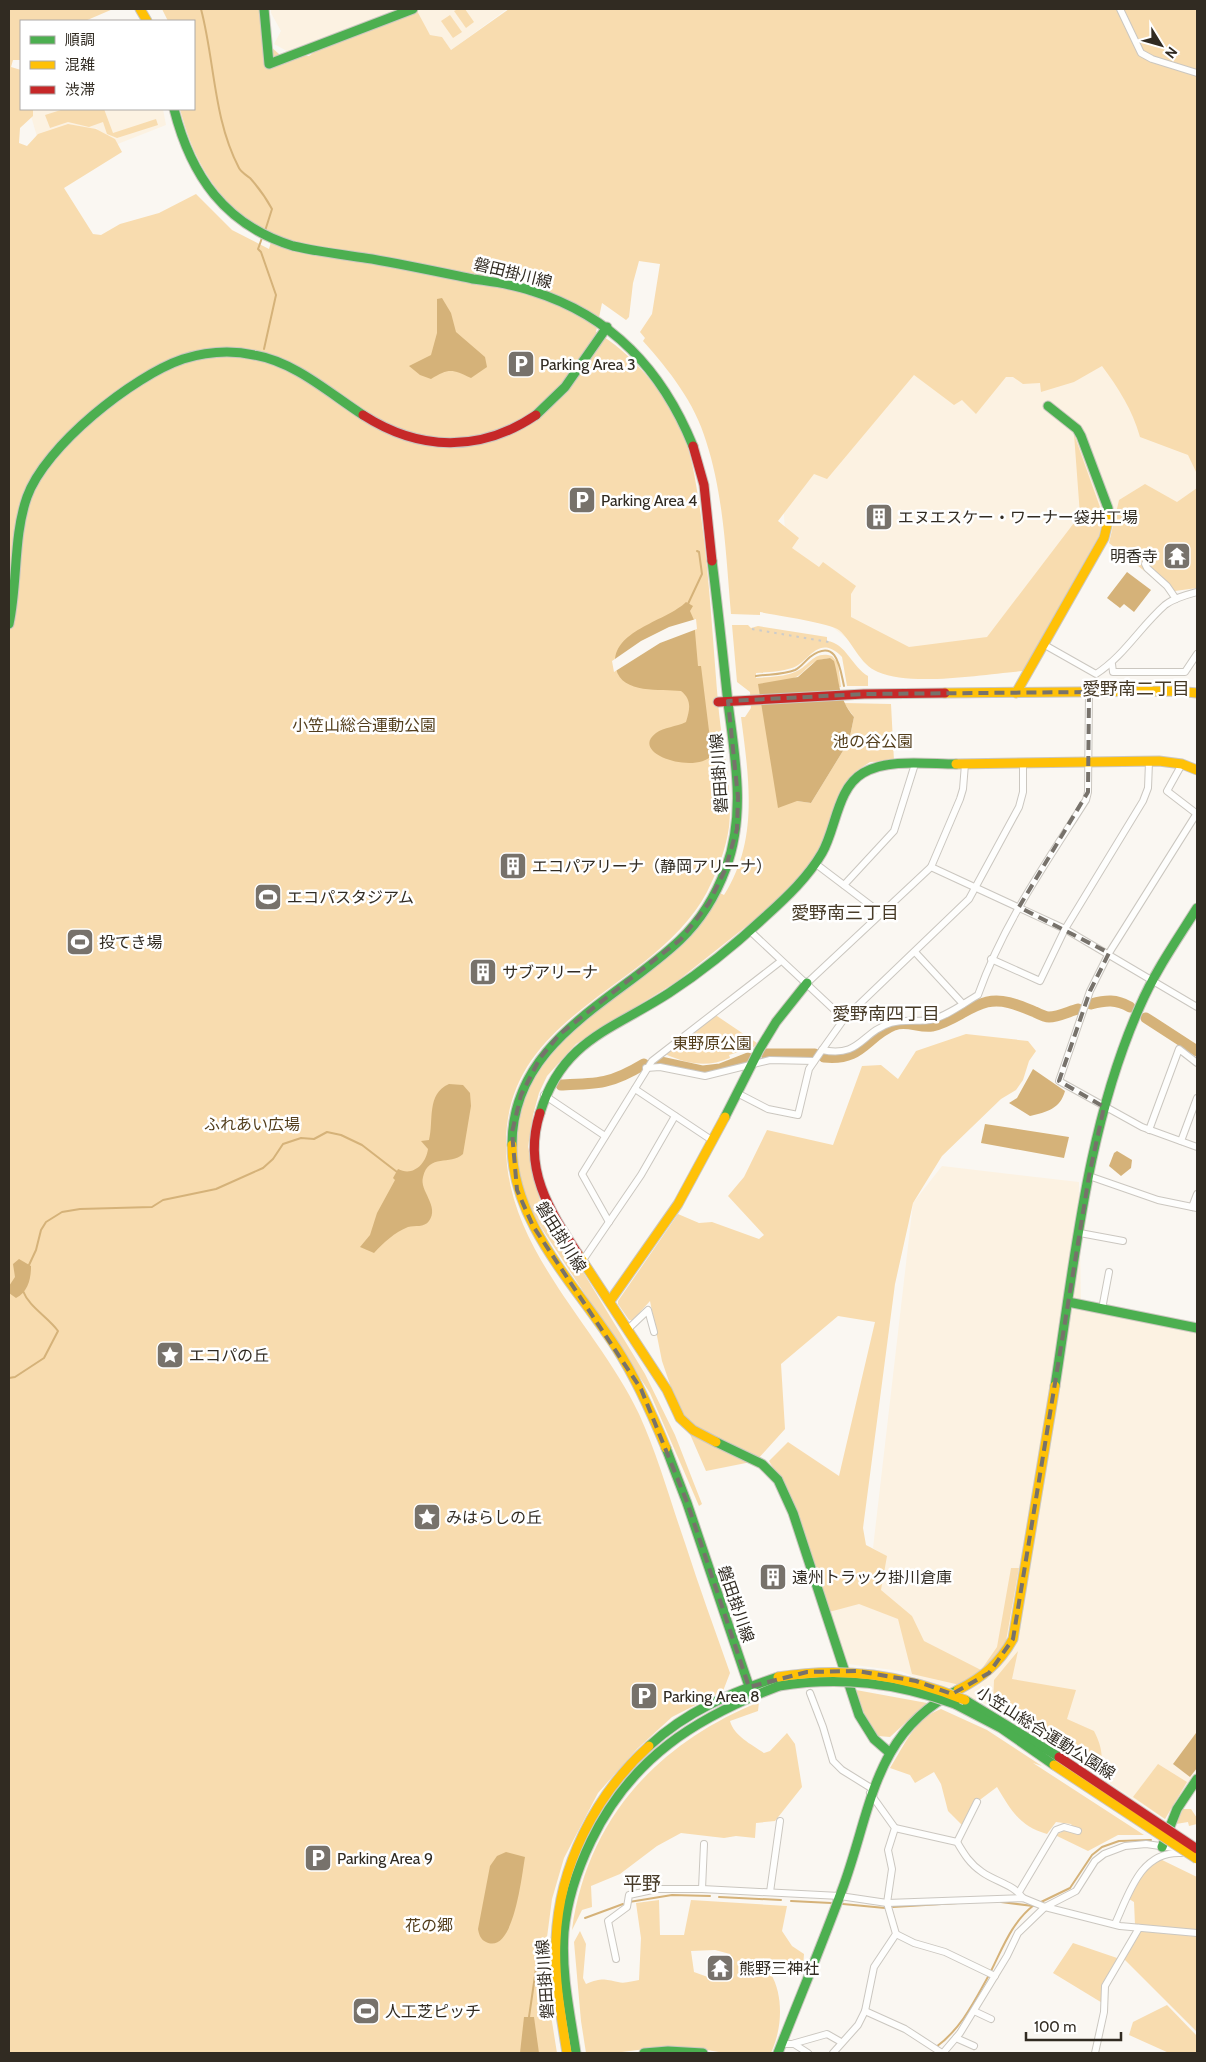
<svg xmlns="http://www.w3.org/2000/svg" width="1206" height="2062" font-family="Cabin,'Noto Sans JP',sans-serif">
<rect width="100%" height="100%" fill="#faf7f2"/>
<g fill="#fcf2e2">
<path d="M271,9h127l-111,42 -13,-7 7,-13 -10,-18z"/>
<path d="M413,9h94l-56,41 -9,-13 -12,-2z"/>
<path d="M29,109h134l3,16 -56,22 -11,-8 -2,-11 -57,19z"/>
<path d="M1113,363l84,88v48l-26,18 -25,-24 -49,43 -79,136 -122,5 -107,-84 -7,-108 78,-114z"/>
<path d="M942,1166l137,16 2,122 116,27v437l-32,51 -174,-113 -91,-35 -52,-7 -23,-65 61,-43 -13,-8 40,-345z"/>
</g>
<g fill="#f8dcaf" fill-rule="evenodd">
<path d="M9,9h104l-28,12h-64v39h-8l-2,7 10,3v39h12v7l-13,12 -1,15 8,3 11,-12 30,-10 28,5 19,10 7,13 -58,36 29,46 8,1 19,-11 39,-11 37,-19 36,36 37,19 4,-14c-52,-26 -79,-71 -93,-126h14v-88h-26l-6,-12h103l6,38 8,7 30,2 20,-15 87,-32 14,26 12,2 9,13 58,-41h688v465l-9,-19 -48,-18c-8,-28 -21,-48 -38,-71l-28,16 -33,10 -1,-9 -17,1 -10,-7h-7l-30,37 -14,-14 -8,5 -40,-30 -87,104 -13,-5 -36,47 21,17 -7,10 27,19 4,-5 33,24 -5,8v23l58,30 78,-10 93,-122 -6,-81 27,76 1,11 -3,15 -76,135c-38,3 -111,16 -145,1 -19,-8 -25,-30 -39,-42 -9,-7 -64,-15 -79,-18v3l-29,-1c-5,-57 -7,-118 -25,-173 -11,-38 -37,-71 -63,-100l2,-3 -5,-6 12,-18 8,-50 -21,-3 -6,22 -4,34 -3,3 -24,-17 -6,29c35,21 61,52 81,88 15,29 19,64 24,96 9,65 12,131 18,197 4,38 14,77 10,114 -3,22 -12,45 -22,65 -53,99 -201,119 -201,252 -1,105 91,181 133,270 19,42 31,86 46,129 14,44 30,87 45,130l-7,18 -51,26 -35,32 -39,44 -34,65 -12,41 -6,46 3,58 8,50h-548z"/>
<path d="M458,9h7l9,13 -8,6 -12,-17z"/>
<path d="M450,15l12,17 -9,6 -12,-17z"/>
<path d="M64,109h40l9,24 43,-14 2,6 -41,13 -10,-4 -4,-12 -14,5 -21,-5 -18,6 -5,-13z"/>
<path d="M1145,484l32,18 20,-14v100l-22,3 -9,-3 -57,-45 10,-43z"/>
<path d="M732,625h16l3,3 7,-2 69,11v4c19,2 25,26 41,35v10h-21l-5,-29c-24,-25 -34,7 -50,11 -12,4 -25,4 -36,5v5c12,-1 27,-1 39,-6 14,-5 18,-22 37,-16l6,7 3,24h-3l-8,-29c-26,3 -20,15 -41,22l8,121 14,2 38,-62 5,-24 -10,-14 47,1 3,57 -24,1 -12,8 -12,12 -24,65 -11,18 -44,45 -91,72 -100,62 -29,32 -8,17 -6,22 -5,32 12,54 105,173 30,61 27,69 -3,2 -49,-113 -119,-181 -11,-35 -4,-29 3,-27 7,-29 9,-18 28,-37 75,-60 82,-84 4,2c35,-55 25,-116 17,-178h4l6,-9 -1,-16 -13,-10z"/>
<path d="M714,1014l43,29 -3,4 -25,8 1,3c-24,10 -42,6 -65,-4z"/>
<path d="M966,1034l62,7 8,10 -7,10 -6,19 -7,10 -15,9 -59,57 -29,47 -18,81 -32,244 3,17 21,11 -6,34 31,26 12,25 57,29 16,-23 14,-79h8l-13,73 -17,28 -29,16 -48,-11 -14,-55 -39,-15 -30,8 -39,-116 -21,-35 19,-19 51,34 36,-154 -37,-6 -57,48 4,65 -29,32 -50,10 -30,-69 -14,-41 -12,-60 -17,19h-4l-11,-16v-3l60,-87 21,9 13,-1 47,17 5,-4 -36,-39 16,-19 23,-47 66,15 29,-79 19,-1 17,14 18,-28z"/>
<path d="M1018,1651l-6,28 64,11 -9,29 27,12c7,14 11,27 4,42l-105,-69 1,-24z"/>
<path d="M856,1690l71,13 -37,34 -12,-1 -12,-16z"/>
<path d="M759,1702l-1,9 -28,10c4,15 21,23 34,32l6,-2 17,-18 8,11 7,43 -27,34 -19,2 -1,15 -19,-2 -12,2 -43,-5 -24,13 -37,28 -29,12 1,21 -10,3 -10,20c15,-111 85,-186 187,-228z"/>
<path d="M941,1709l46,21 55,36 -9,-3 111,72h-26l-30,16 -33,-16 18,-8 -2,-3 -15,-2 -9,12c-28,-8 -36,-24 -50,-47l-20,15 -14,24 -15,-15 -7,-27 -7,-12 -19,11 -5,-8 -20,-7c14,-22 25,-50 51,-59z"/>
<path d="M1158,1764l29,18 -22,37 -32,-22z"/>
<path d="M1183,1809h8l6,9v6l-8,2 -1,-4 -12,2z"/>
<path d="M1160,1859l37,18v53l-62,-5 -1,-23 -5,-3 16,-29z"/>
<path d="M659,1900l1,35h24l7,-35 96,6 -5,25 10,15 12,8 -1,13 -5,6 -27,1c13,23 11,55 0,79h-46l-30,-5 -33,-1 -48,6h-28l-5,-32 -7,-79 6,-11 6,13 -3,34 3,6c16,-6 17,-5 32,-2 6,2 15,-1 21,-2l2,-42 -5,-35zM715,1950l15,4 4,7 -2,12 -16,7 -22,-8 -3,-21z"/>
<path d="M1136,1928l61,8v96l-76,-76z"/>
<path d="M1073,1943l47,16 -15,27 -1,18 -51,-31z"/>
<path d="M1167,2005l30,31v17h-28l-40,-18 4,-13z"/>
</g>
<g fill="#d5b279">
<path d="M442,298l9,15 5,19 29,25 2,10 -16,11c-19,-9 -22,-10 -40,1l-11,-4 -11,-9 22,-11 6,-22v-34z"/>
<path d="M1127,572l24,18 -17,22 -10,-8 -4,4 -13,-10z"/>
<path d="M686,602l7,4 -3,5 4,9 4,46h3l11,89c-16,20 -84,-1 -56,-22 8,-6 20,-6 30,-11 4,-13 6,-22 -5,-31 -20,-2 -59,3 -65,-22 -9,-38 50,-47 70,-67z"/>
<path d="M830,658l4,3c6,22 4,37 20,56l-5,24 -38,62 -14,-2 -19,7 -20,-124 40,-7 19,-17z"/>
<path d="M1033,1069l32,22c-5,18 -18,21 -35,25l-21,-13 8,-5z"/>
<path d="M449,1084l14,1 7,8 1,13 -8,48c-13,12 -34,-1 -40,23 -4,14 17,29 6,44 -5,7 -14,4 -21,6 -13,5 -25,16 -34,26l-14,-6 10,-12 7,-22 18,-33 -2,-2 5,-9c15,8 28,-5 30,-20l-7,-8 8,-1c5,-19 -3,-46 20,-56z"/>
<path d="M985,1124l84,13 -5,21 -83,-15z"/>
<path d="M1117,1151l15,9 -1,8 -10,8 -12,-10 5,-13z"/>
<path d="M19,1259l12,7c0,13 -3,26 -15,32l-7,-5v-7l6,-9 -2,-13z"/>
<path d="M1196,1733l1,35 -7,9 -17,-13z"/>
<path d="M506,1852l19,5c-3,16 -11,99 -39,85 -5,-2 -7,-7 -8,-13l12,-63 7,-10z"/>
<path d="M524,2017h10l5,36h-19z"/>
</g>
<path fill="#faf7f2" d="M696,619l1,10 -37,14 -46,29 -2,-11 29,-20 28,-14z"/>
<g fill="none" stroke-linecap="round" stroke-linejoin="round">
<g stroke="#d5b279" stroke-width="2">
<path d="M201,9c14,53 12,109 38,159 2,4 7,7 11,10 9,10 16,20 22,31l-7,22"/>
<path d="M262,238l-4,11 3,3 15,43 -12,54"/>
<path d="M687,606l15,-32 -3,-22 -2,-1"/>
<path d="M756,676c12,-2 27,-1 39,-6 6,-3 10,-9 15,-13 27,-20 30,11 34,29"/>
<path d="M29,1265l7,-15 5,-20 5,-8 16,-10 18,-3 72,-2 11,-7 53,-11 47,-21 10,-9 10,-15 18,-6 13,1 13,-7 14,3 21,10 35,27"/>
<path d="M9,1378l6,-1 29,-19 14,-27c-10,-14 -29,-24 -35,-40"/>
<path d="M719,1897l62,3"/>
<path d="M791,1901l40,2"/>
<path d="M629,1902l43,-7 38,1"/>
<path d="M1001,1902l32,4"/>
<path d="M1039,1903l31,-15 22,-33 10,-8 17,-6 32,-1"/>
<path d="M843,1904l42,4"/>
<path d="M893,1907l65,-4"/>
<path d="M585,1918l38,-14"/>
<path d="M991,1971c12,-24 21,-49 43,-66"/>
<path d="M529,2017l9,-62 3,1"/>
<path d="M936,2047c25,-18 38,-45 53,-72"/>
</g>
<g stroke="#d5b279" stroke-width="11">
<path d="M1091,1004c15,-4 25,-5 39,3"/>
<path d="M1146,1018l51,33"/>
<path d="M766,1054h49"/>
<path d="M824,1057c39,4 41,-20 70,-32 13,-5 25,3 38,1 20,-4 35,-19 55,-24 17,-4 33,4 48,10 4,2 10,5 14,5 9,0 21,-6 29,-8"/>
<path d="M657,1061l46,10 17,-2 28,-11"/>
<path d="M561,1085c37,-1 50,-1 83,-21"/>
</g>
<g stroke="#cbc7c0" stroke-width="8">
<g id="street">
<path d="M1120,9l21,44 11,6 45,14"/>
<path d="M1150,553l-5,11 2,4 20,18 9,13"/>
<path d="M1043,644l53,30c28,-18 44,-47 69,-69 9,-7 21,-10 32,-13"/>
<path d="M1112,664l1,8h72l12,-18"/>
<path d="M1182,764l-15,27 30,23"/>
<path d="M1197,813l-88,140 -19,38 -31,90 83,46 55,20"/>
<path d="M816,864l66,50"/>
<path d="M931,867l134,62 132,78"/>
<path d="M844,885l50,-54 21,-67"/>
<path d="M749,930l95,89"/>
<path d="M915,952l48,52"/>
<path d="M991,959l49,22 25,-52 78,-128 5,-13 1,-26"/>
<path d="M807,983l124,-116 29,-68 3,-10 2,-25"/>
<path d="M822,1050c39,8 39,-18 69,-27 13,-4 26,-1 39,-3 16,-3 34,-17 48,-25 25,-71 68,-132 108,-195l2,-8 1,-100"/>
<path d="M646,1068l14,-1 45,9 65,-16 44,1"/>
<path d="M635,1089l78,52"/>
<path d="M737,1093l31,16 30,6 11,-46 13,-19 22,-31 125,-120 50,-92 4,-15v-29"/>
<path d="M544,1095l61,41"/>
<path d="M1149,1130l30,-81 18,14"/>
<path d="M1181,1141l16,-43"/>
<path d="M1089,1176l69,24 39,8"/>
<path d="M1192,1207l5,-13"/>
<path d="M609,1222l-27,-48 70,-113 129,-100"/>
<path d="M1080,1233l43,8"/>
<path d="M583,1260l58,-85 34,-59"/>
<path d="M1102,1309l7,-37"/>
<path d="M628,1329l20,-19 6,22"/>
<path d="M810,1693l13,34 10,34 9,9 29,18"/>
<path d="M895,1828l62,14c7,12 13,22 25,30 14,10 31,12 41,26"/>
<path d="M957,1842l20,-40"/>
<path d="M702,1889l2,-45"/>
<path d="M770,1892l10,-71"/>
<path d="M1019,1892l37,-62 8,-3 14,4"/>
<path d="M1115,1924c14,-30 25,-73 66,-71"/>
<path d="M896,1934l18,9 31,9 50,24"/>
<path d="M616,1959l-8,-38 19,-14 2,-12 28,-6h45l138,7 47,7 136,-5 22,9 75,19 77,7"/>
<path d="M865,2011l40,18 37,24"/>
<path d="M974,2011l17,8"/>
<path d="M956,2038l18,8"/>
<path d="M782,2044h10l35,-10 14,8"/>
<path d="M794,2044l14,9"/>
<path d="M833,2053l25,-28 7,-14 9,-44 22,-33 -9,-31 5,-34 -4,-19 7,-22 -25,-35"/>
<path d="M943,2053l17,-20 47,-77 11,-23 27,-26 31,-16 19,-30 9,-7 21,-8 21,-2 35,5"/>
<path d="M1095,2053l9,-41 1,-26 34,-58"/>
</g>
</g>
<g stroke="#cbc7c0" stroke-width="11">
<g id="fast">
<path d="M264,9l5,55 144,-55"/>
<path d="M174,109c17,67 51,116 119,137 26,6 53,9 79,13 34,6 67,13 101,20 20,3 40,5 59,12 80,25 130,79 161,155"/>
<path d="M1048,406l29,23 4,7 27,72 1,9"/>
<path d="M536,415l29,-28 42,-60"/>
<path d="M9,624c9,-42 4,-87 18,-127 18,-51 106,-121 156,-138 23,-7 48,-9 71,-4 41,7 75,38 109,60"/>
<path d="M540,1113c22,-73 72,-83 129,-120 35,-23 67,-49 98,-78 20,-18 41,-38 55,-62 14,-24 15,-65 41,-80 25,-15 65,-9 93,-9"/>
<path d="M725,1117l34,-67 17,-28 31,-39"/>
<path d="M512,1145c0,-105 103,-143 168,-205 21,-20 36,-45 46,-72 20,-54 9,-110 2,-165 -5,-47 -10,-95 -16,-142"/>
<path d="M1068,1302l129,26"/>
<path d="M1055,1386c20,-127 32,-261 85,-380 15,-35 37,-66 57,-98"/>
<path d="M716,1442l46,22 16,16 15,33 66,202 15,24 16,14"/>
<path d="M666,1448l21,55 65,192"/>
<path d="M965,1700l94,57"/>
<path d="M955,1704l46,24 53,37"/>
<path d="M649,1746c38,-35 81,-53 129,-69"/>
<path d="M1162,1847l15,-38 20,-30"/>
<path d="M576,2053c-6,-40 -15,-80 -12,-121 3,-32 13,-62 27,-91 40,-83 104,-123 188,-155"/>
<path d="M644,2053l24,-2 35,2"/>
<path d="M778,2053c21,-54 44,-108 64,-163 30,-80 30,-157 116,-200"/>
</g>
</g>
<g stroke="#cbc7c0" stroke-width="11">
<g id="slow">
<path d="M140,9l7,12"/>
<path d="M945,693l231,-2 21,2"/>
<path d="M1016,693l88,-155 5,-21"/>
<path d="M956,764l203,-3 23,3 15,6"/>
<path d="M512,1145c0,79 65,141 105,204 20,31 35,65 49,99"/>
<path d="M578,1254l89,136 13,28 13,12 23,12"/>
<path d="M610,1301l68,-97 47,-87"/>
<path d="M958,1690c25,-13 41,-26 55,-51l42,-253"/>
<path d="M567,2053c-6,-37 -13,-75 -11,-113 3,-74 39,-145 93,-194"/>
</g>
</g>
<g stroke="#cbc7c0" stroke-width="11">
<g id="jam">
<path d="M363,415c56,36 117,38 173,0"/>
<path d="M693,446l11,39 8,76"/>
<path d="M718,702l146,-8 81,-1"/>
<path d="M540,1113c-18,55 9,97 38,141"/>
</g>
</g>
<use href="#street" stroke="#fefefd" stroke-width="6"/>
<use href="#fast" stroke="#4caf50" stroke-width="9"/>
<use href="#slow" stroke="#ffc107" stroke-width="9"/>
<use href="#jam" stroke="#c62828" stroke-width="9"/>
<path stroke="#cdccca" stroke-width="2" stroke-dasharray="2.5 5" stroke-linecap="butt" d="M752,629l77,13"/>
<g stroke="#cbc7c0" stroke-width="11" stroke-linecap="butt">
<path id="fast-bridge" d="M779,1686c62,-10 117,-3 176,18"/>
</g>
<g stroke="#cbc7c0" stroke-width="11" stroke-linecap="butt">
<g id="slow-bridge">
<path d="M778,1677c66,-11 125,-2 187,23"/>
<path d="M1054,1765l143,94"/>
</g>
</g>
<g stroke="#cbc7c0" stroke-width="11" stroke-linecap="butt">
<path id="jam-bridge" d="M1059,1757l138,92"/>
</g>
<use href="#fast-bridge" stroke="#4caf50" stroke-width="9"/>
<use href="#slow-bridge" stroke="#ffc107" stroke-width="9"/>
<use href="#jam-bridge" stroke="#c62828" stroke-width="9"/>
</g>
<path fill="none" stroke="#77726b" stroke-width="4" stroke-dasharray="10 6" stroke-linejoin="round" d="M1089,692l-1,100 -69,115 90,46 -19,38 -31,90 45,26 -15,69 -76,463 -24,34 -37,21 -36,-13 -59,-10 -50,1 -58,15 -62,-185 -46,-113 -108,-163 -16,-36 -5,-58 9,-37 19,-37 20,-24 121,-95 28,-36 16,-33 12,-41 1,-32 -10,-96 136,-7z"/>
<defs>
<g id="parking-square" transform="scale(1.4375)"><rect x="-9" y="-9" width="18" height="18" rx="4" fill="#77726b" stroke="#fff"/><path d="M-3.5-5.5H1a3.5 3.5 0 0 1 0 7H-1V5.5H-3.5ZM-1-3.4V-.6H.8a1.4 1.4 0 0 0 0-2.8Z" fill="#fff"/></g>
<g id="building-square" transform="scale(1.4375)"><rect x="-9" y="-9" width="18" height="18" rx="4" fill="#77726b" stroke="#fff"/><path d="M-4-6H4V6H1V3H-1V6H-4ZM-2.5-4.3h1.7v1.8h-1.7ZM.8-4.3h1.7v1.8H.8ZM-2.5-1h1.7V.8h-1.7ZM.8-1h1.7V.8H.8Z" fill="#fff"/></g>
<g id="temple-square" transform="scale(1.4375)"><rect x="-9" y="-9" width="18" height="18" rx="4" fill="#77726b" stroke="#fff"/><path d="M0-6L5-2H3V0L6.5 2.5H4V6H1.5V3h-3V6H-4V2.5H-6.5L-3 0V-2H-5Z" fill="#fff"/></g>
<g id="stadium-square" transform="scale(1.4375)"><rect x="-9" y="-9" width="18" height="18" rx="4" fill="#77726b" stroke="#fff"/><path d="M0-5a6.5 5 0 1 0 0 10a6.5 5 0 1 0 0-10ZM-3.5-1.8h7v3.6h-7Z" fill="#fff"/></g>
<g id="sight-square" transform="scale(1.4375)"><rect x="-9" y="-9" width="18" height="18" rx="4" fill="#77726b" stroke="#fff"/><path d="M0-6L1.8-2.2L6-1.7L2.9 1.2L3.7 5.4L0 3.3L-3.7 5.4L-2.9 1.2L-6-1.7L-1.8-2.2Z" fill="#fff"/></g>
</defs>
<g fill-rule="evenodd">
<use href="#parking-square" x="521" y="364"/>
<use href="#parking-square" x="582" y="500"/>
<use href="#building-square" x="879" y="517"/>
<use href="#temple-square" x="1177" y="556"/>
<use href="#building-square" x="513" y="866"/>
<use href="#stadium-square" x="268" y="897"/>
<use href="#stadium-square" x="80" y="942"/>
<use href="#building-square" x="483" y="972"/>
<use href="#sight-square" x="170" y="1355"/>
<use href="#sight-square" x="427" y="1517"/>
<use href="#building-square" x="773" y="1577"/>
<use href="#parking-square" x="644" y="1696"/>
<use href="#parking-square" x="318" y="1858"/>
<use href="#temple-square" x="720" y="1968"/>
<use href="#stadium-square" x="366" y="2011"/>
</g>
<g text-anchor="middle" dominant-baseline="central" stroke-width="5" stroke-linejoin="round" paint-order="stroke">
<g font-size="16" fill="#312b22" stroke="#fff">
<text transform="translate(513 273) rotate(14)">磐田掛川線</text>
<text transform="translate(719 773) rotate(-94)">磐田掛川線</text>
<text transform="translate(561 1237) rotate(58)">磐田掛川線</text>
<text transform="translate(736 1604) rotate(71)">磐田掛川線</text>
<text transform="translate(1046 1733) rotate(32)">小笠山総合運動公園線</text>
<text transform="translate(545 1979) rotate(-94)">磐田掛川線</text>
</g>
<g font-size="16" fill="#312b22" stroke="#fff" text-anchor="start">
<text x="540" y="364">Parking Area 3</text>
<text x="601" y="500">Parking Area 4</text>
<text x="898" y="517">エヌエスケー・ワーナー袋井工場</text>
<text x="1158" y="556" text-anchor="end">明香寺</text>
<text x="532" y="866">エコパアリーナ（静岡アリーナ）</text>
<text x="287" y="897">エコパスタジアム</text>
<text x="99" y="942">投てき場</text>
<text x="502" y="972">サブアリーナ</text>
<text x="189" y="1355">エコパの丘</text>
<text x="446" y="1517">みはらしの丘</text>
<text x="792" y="1577">遠州トラック掛川倉庫</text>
<text x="663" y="1696">Parking Area 8</text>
<text x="337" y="1858">Parking Area 9</text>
<text x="739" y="1968">熊野三神社</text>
<text x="385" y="2011">人工芝ピッチ</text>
</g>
<g font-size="16" fill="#533e1c" stroke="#fff">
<text x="364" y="725">小笠山総合運動公園</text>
<text x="873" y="741">池の谷公園</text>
<text x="712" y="1043">東野原公園</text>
<text x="252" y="1124">ふれあい広場</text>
<text x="429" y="1925">花の郷</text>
</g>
<g font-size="18" fill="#473b28" stroke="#fff">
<text x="1136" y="689">愛野南二丁目</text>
<text x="845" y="913">愛野南三丁目</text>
<text x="886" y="1014">愛野南四丁目</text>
</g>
<g font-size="19" fill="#473b28" stroke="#fff">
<text x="642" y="1883">平野</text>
</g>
</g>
<rect width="1206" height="2062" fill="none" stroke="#312b22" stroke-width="20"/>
<rect x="20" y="20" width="175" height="90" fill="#ffffff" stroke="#adaaa7"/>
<rect x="30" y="36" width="25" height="8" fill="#4caf50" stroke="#adaaa7"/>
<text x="65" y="45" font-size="15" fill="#312b22">順調</text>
<rect x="30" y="61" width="25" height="8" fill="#ffc107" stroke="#adaaa7"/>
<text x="65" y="70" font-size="15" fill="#312b22">混雑</text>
<rect x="30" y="86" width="25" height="8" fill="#c62828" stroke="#adaaa7"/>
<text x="65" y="95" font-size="15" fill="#312b22">渋滞</text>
<g transform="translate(1161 45) rotate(127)" stroke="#ffffff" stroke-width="4" paint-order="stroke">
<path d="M0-4L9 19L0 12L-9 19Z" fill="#312b22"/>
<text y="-8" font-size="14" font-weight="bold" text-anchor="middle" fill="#312b22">N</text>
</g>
<path d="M1026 2032v8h95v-8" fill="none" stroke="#312b22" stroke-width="2.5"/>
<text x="1034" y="2032" font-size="15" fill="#312b22" stroke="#ffffff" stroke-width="4" paint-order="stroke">100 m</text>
</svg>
